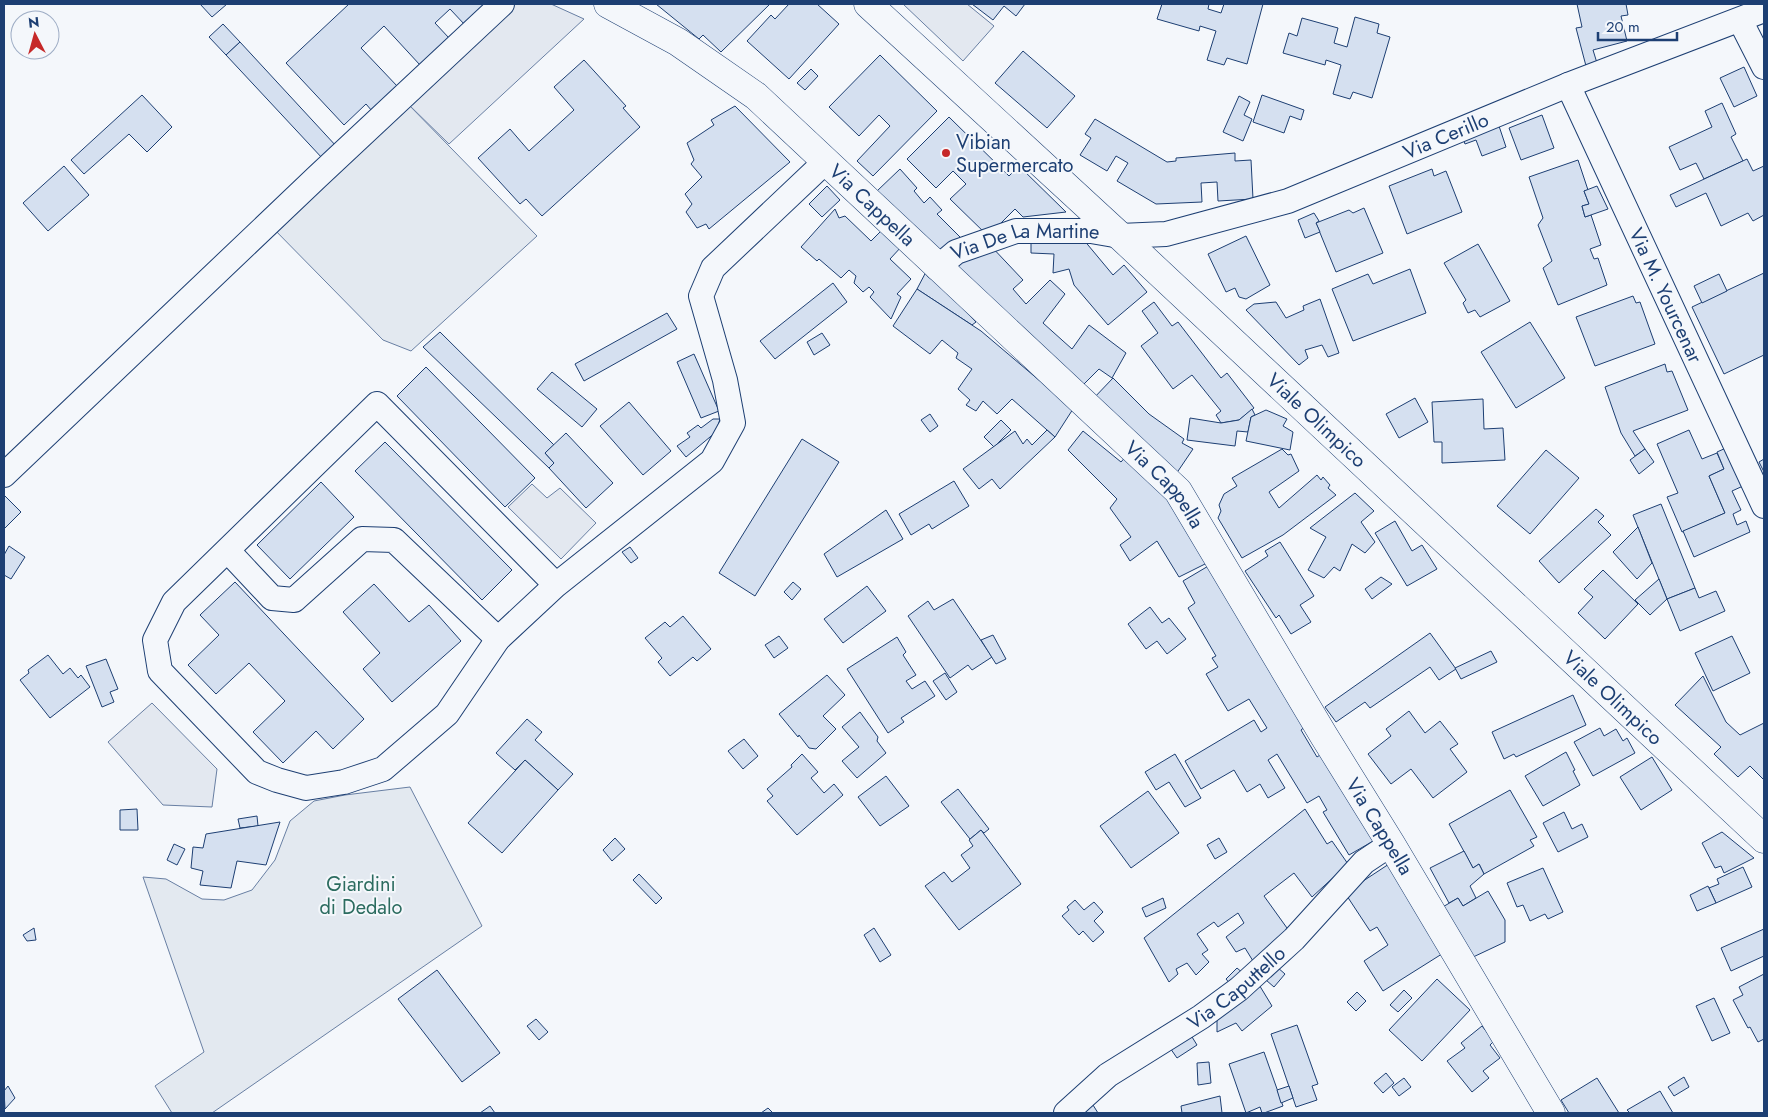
<svg xmlns="http://www.w3.org/2000/svg" width="1768" height="1117" font-family="Jost,sans-serif">
<rect width="100%" height="100%" fill="#f4f7fb"/>
<g fill="#e3e9f0" stroke="#687fa3">
<path d="M406,102l131,134 -126,115 -28,-11 -115,-117z"/>
<path d="M410,787l72,139 -270,187h-40l-17,-27 49,-34 -61,-175 23,2 36,20 22,1 28,-10 23,-30 15,-39 24,-20 31,-6z"/>
</g>
<g fill="#e3e8f0" stroke="#687fa3">
<path d="M507,4h44l33,15 -135,125 -43,-42z"/>
<path d="M903,4h64l27,22 -31,35z"/>
<path d="M532,484l15,14 13,-10 36,35 -35,36 -53,-52z"/>
<path d="M152,703l65,66 -5,38 -49,-2 -55,-63z"/>
</g>
<g fill="#d5e0f0" stroke="#1d3f73">
<path d="M200,4h27l-15,13z"/>
<path d="M349,4h139l-23,21 -15,-16 -15,14 14,15 -29,27 -36,-39 -23,22 37,39 -26,24 -6,-7 -22,21 -58,-62z"/>
<path d="M656,4h114l-49,48 -18,-17 -4,4z"/>
<path d="M789,4h28l22,20 -50,55 -42,-38 24,-26 4,4z"/>
<path d="M972,4h53l-9,12 -12,-10 -11,14z"/>
<path d="M1162,4h47l-1,5 13,4 3,-9h39l-16,60 -20,-6 -3,7 -17,-5 9,-29 -16,-5 -1,5 -42,-12z"/>
<path d="M1577,4h49l2,11 -7,1 6,25 -34,9 4,13 -11,3 -10,-38 6,-1z"/>
<path d="M1355,17l24,7 -2,9 13,4 -18,61 -19,-6 -3,7 -17,-5 8,-29 -15,-5 -1,5 -42,-12 6,-20 8,3 5,-18 36,10 -4,15 13,4z"/>
<path d="M223,24l17,18 -14,13 -17,-18z"/>
<path d="M240,42l97,105 -14,12 -97,-104z"/>
<path d="M1023,51l52,45 -28,32 -52,-45z"/>
<path d="M880,55l57,56 -64,65 -16,-15 33,-35 -11,-11 -20,21 -30,-29z"/>
<path d="M584,60l42,46 -3,2 17,19 -98,89 -16,-17 -6,5 -42,-46 32,-29 19,22 45,-41 -20,-23z"/>
<path d="M1744,67l13,29 -23,11 -14,-29z"/>
<path d="M811,69l7,7 -13,14 -8,-7z"/>
<path d="M142,95l30,32 -25,25 -18,-18 -45,40 -13,-14z"/>
<path d="M1262,95l42,15 -3,10 -11,-4 -6,17 -31,-11z"/>
<path d="M1239,96l11,6 -6,13 8,4 -9,22 -20,-9z"/>
<path d="M1722,103l14,31 -5,3 12,24 -39,18 -8,-16 -16,7 -11,-23 43,-20 -7,-16z"/>
<path d="M735,106l55,56 -81,67 -3,-5 -9,4 -11,-16 6,-8 -7,-10 17,-17 -11,-13 3,-4 -7,-17 27,-18 -3,-5z"/>
<path d="M1542,115l12,33 -33,12 -12,-32z"/>
<path d="M949,117l60,59 10,-10 47,46 -43,5 -8,-8 -27,27 -38,-37 16,-15 -13,-13 -17,17 -29,-29z"/>
<path d="M1095,119l72,43 9,-1v-3l59,-5v8l16,-1 2,39 -35,2 -1,-19 -16,1 1,19 -46,2 -39,-23 11,-18 -12,-7 -9,15 -27,-16 11,-17 -6,-4z"/>
<path d="M1498,123l8,24 -24,9 -6,-16 -11,4 -3,-8z"/>
<path d="M1747,159l6,12 11,-5v49l-11,6 -5,-8 -27,13 -15,-33 -30,14 -6,-12z"/>
<path d="M1578,160l10,30 -4,1 5,13 -7,2 3,11 6,-2 10,30 -11,4 4,10 4,-1 9,27 -49,20 -15,-37 9,-7 -14,-36 5,-7 -14,-41z"/>
<path d="M64,166l25,29 -41,36 -25,-28z"/>
<path d="M900,169l17,19 -3,3 10,12 6,-6 12,13 -5,4 24,24 -21,20 -63,-67z"/>
<path d="M1432,169l2,7 12,-5 16,41 -55,22 -18,-48z"/>
<path d="M827,186l13,14 -18,17 -13,-13z"/>
<path d="M1597,186l11,23 -23,8 -3,-11 7,-2 -5,-13z"/>
<path d="M1364,208l19,45 -47,19 -20,-49 33,-13 4,3z"/>
<path d="M835,209l4,9 6,-2 26,25 12,-12 19,17 -12,13 21,20 -14,15 4,3 -10,22 -21,-22 4,-5 -5,-5 -6,5 -9,-9 2,-7 -7,-6 -8,8 -22,-19 -2,2 -16,-14z"/>
<path d="M1314,213l5,8 -3,2 4,9 -15,6 -7,-18z"/>
<path d="M1031,236l52,3 30,36 11,-10 23,27 -39,33 -34,-40 -5,-16 -16,4 1,-19 -23,-1z"/>
<path d="M1246,236l24,49 -24,14 -7,-2 -4,-9 -9,4 -18,-38z"/>
<path d="M989,244l34,36 -10,9 13,15 24,-24 15,14 -22,29 29,26 17,-24 37,28 -14,25 -13,-9 -19,19 -127,-119z"/>
<path d="M1478,244l32,57 -30,16 -5,-7 -7,3 -5,-10 3,-3 -22,-37z"/>
<path d="M1410,269l16,44 -73,28 -21,-52 36,-15 5,10z"/>
<path d="M927,270l49,52 -4,3 -55,-36z"/>
<path d="M1764,273v82l-40,19 -32,-67z"/>
<path d="M1719,274l8,17 -25,12 -8,-17z"/>
<path d="M833,283l14,19 -72,57 -15,-18z"/>
<path d="M917,289l64,42 92,78 -18,28 -43,-38 -15,15 -14,-13 -7,10 -10,-6 4,-5 -12,-11 14,-20 -16,-11 2,-5 -16,-13 -12,14 -37,-28z"/>
<path d="M1633,296l3,7 4,-1 15,42 -60,22 -19,-49z"/>
<path d="M1320,299l19,54 -11,4 -6,-12 -17,5 3,8 -9,7 -53,-55 8,-6 22,-2 10,16 18,-8 -1,-4z"/>
<path d="M1154,302l18,24 6,-4 43,56 6,-5 27,35 -15,12 -18,3 -5,-8 5,-4 -29,-36 -19,14 -32,-43 17,-13 -16,-22z"/>
<path d="M667,313l10,16 -93,52 -9,-17z"/>
<path d="M1530,322l35,56 -49,30 -35,-56z"/>
<path d="M440,332l114,113 -9,8 9,10 -5,5 -126,-121z"/>
<path d="M822,333l8,12 -16,10 -7,-13z"/>
<path d="M694,354l25,57 -18,7 -24,-56z"/>
<path d="M1665,364l2,8 5,-1 16,39 -55,21 12,18 -10,7 -14,-23 -16,-46z"/>
<path d="M426,367l109,111 -30,29 -108,-111z"/>
<path d="M552,372l45,37 -15,18 -45,-38z"/>
<path d="M1113,378l36,36 35,25 -2,4 11,6 -19,28 -82,-77z"/>
<path d="M1415,398l13,24 -29,16 -13,-24z"/>
<path d="M1483,399l1,30 19,-1 2,32 -63,3v-21h-8l-2,-40z"/>
<path d="M629,402l42,49 -28,24 -43,-49z"/>
<path d="M1252,409l3,6 -4,2 -3,15 -11,-1 -2,15 -48,-6 3,-22 31,5 18,-3z"/>
<path d="M1266,410l21,9 -4,7 10,6 -3,18 -44,-9 5,-24z"/>
<path d="M930,414l8,12 -8,6 -9,-12z"/>
<path d="M713,419h7l-4,13 -30,25 -9,-11 13,-9 -3,-4 11,-8 3,3z"/>
<path d="M1001,420l10,10 -17,17 -10,-10z"/>
<path d="M1047,430l8,7 -55,52 -8,-10 -13,10 -16,-20 52,-38 8,13 4,-5 5,6z"/>
<path d="M1689,430l13,29 15,-6 7,16 -15,7 16,37 -43,19 -15,-35 11,-4 -21,-49z"/>
<path d="M1083,431l38,31 7,-8 37,39 46,68 -32,16 -22,-36 -27,20 -10,-16 11,-8 -21,-29 7,-9 -49,-49z"/>
<path d="M566,433l47,50 -27,25 -37,-40 5,-5 -9,-10z"/>
<path d="M802,439l37,23 -84,134 -36,-23z"/>
<path d="M385,442l127,128 -30,30 -127,-129z"/>
<path d="M1726,448l17,38 -11,5 9,19 -8,4 4,11 9,-4 4,11 -56,25 -11,-26 42,-18 -16,-37 15,-7 -7,-17z"/>
<path d="M1282,449l6,6 3,-1 8,17 -30,21 10,16 38,-33 4,5 2,-3 7,8 -2,3 8,7 -53,40 -41,23 -24,-40 3,-7 -2,-6 5,-11 13,-8 -5,-8z"/>
<path d="M1645,449l9,13 -15,12 -9,-14z"/>
<path d="M1546,450l33,28 -49,56 -33,-28z"/>
<path d="M1764,459v13l-5,-10z"/>
<path d="M954,481l15,25 -37,23 -3,-5 -18,11 -12,-21z"/>
<path d="M321,482l33,35 -64,62 -33,-34z"/>
<path d="M1355,493l19,18 -13,11 14,20 -10,11 -13,-9 -12,27 -6,-4 -10,11 -16,-8 18,-33 -16,-9z"/>
<path d="M4,495l17,17 -17,17z"/>
<path d="M1661,504l34,84 -28,11 -34,-84z"/>
<path d="M1596,509l8,7 -6,6 13,13 -52,48 -20,-22z"/>
<path d="M886,510l17,29 -66,38 -13,-23z"/>
<path d="M1395,521l17,30 10,-6 15,24 -30,17 -32,-53z"/>
<path d="M1638,527l14,36 -15,16 -24,-27z"/>
<path d="M1280,542l34,54 -14,9 11,17 -20,12 -12,-19 -3,3 -31,-47 23,-15 -3,-5z"/>
<path d="M9,546l16,11 -14,22 -7,-4v-20z"/>
<path d="M630,547l8,11 -7,5 -9,-11z"/>
<path d="M1210,565l96,161 -5,4 16,27 6,-4 52,87 -26,15 -26,-43 4,-2 -8,-14 -12,7 -30,-49 -9,6 17,28 -17,10 -8,-14 -13,8 -13,-22 -33,19 -16,-28 69,-41 7,12 6,-4 -18,-29 -21,12 -22,-37 12,-7 -6,-9 4,-2 -28,-48 7,-5 -12,-22z"/>
<path d="M1603,570l35,34 -33,35 -27,-26 15,-16 -9,-8z"/>
<path d="M1381,577l11,7 -20,15 -7,-10z"/>
<path d="M1659,579l8,20 -17,16 -15,-15z"/>
<path d="M235,582l129,137 -31,30 -17,-18 -33,32 -30,-31 32,-31 -36,-38 -33,31 -28,-29 31,-30 -19,-20z"/>
<path d="M793,582l8,7 -9,11 -8,-8z"/>
<path d="M374,584l35,38 20,-17 32,36 -69,61 -29,-33 17,-16 -37,-41z"/>
<path d="M867,586l19,25 -43,32 -19,-24z"/>
<path d="M1695,588l4,10 17,-7 9,20 -45,20 -13,-32z"/>
<path d="M953,599l39,58 -20,13 -4,-5 -18,13 -42,-62 20,-15 6,9z"/>
<path d="M1150,607l12,16 7,-5 17,21 -19,15 -10,-13 -11,8 -18,-25z"/>
<path d="M683,616l28,33 -14,12 -4,-4 -23,19 -12,-14 4,-4 -17,-20 20,-16 5,5z"/>
<path d="M1430,633l26,36 -17,11 -9,-13 -60,41 -5,-6 -29,20 -11,-15z"/>
<path d="M993,635l13,24 -10,5 -15,-24z"/>
<path d="M779,636l9,12 -14,10 -9,-13z"/>
<path d="M1732,636l18,37 -37,18 -18,-38z"/>
<path d="M897,637l9,15 -3,3 13,20 -10,6 6,8 13,-8 10,15 -34,22 3,4 -16,11 -41,-64z"/>
<path d="M1491,651l6,11 -36,17 -6,-11z"/>
<path d="M48,655l15,19 7,-6 8,10 3,-3 9,12 -40,31 -30,-38 9,-7 -1,-3z"/>
<path d="M106,659l12,30 -8,3 4,10 -12,5 -16,-41z"/>
<path d="M945,673l12,19 -11,8 -13,-19z"/>
<path d="M827,675l18,20 -22,21 13,13 -20,20 -7,-1 -10,-13 -1,2 -19,-23z"/>
<path d="M1703,676l23,46 14,13 24,-12v57l-14,-14 -12,11 -24,-23 7,-7 -46,-42z"/>
<path d="M1573,695l13,30 -70,32 -2,-3 -10,5 -12,-27z"/>
<path d="M1409,711l16,22 15,-12 18,23 -8,5 17,23 -34,26 -22,-29 -20,15 -23,-30 23,-18 -5,-7z"/>
<path d="M860,712l18,25 -1,4 9,12 -29,25 -15,-17 17,-14 -17,-20z"/>
<path d="M527,719l15,13 -7,8 38,34 -15,16 -33,-30 -10,10 -19,-17z"/>
<path d="M1600,728l4,8 12,-7 7,12 4,-3 8,15 -42,23 -19,-34z"/>
<path d="M744,739l14,17 -15,13 -15,-18z"/>
<path d="M1566,752l9,18 -2,1 7,14 -37,21 -18,-30z"/>
<path d="M802,754l16,18 -7,6 13,15 10,-9 9,11 -46,40 -30,-34 6,-5 -6,-7 25,-22 -1,-2z"/>
<path d="M1175,754l26,44 -16,9 -16,-25 -13,8 -11,-18z"/>
<path d="M1652,757l20,33 -31,20 -21,-33z"/>
<path d="M525,760l33,30 -56,63 -34,-30z"/>
<path d="M886,776l23,30 -29,20 -22,-29z"/>
<path d="M958,789l31,40 -5,4 -3,-3 -11,9 -29,-37z"/>
<path d="M1510,790l27,47 -7,3 4,6 -50,28 -5,-10 -6,4 -24,-44z"/>
<path d="M1148,791l31,42 -48,35 -31,-42z"/>
<path d="M137,809l1,21h-18v-20z"/>
<path d="M1305,809l22,35 5,-3 16,23 -36,33 -18,-24 -30,23 28,39 -39,26 -8,-13 -9,4 -10,-15 18,-14 -6,-10 -20,14 -4,-5 -17,12 11,16 -6,4 7,8 -13,13 -9,-12 -11,6 2,5 -9,8 -25,-44z"/>
<path d="M1564,812l8,17 10,-5 6,13 -30,15 -15,-29z"/>
<path d="M257,816l1,10 -18,2 -2,-9z"/>
<path d="M280,822l-14,43 -29,-4 -6,27 -31,-3 3,-14 -12,-3 2,-21 10,1 3,-14z"/>
<path d="M981,830l40,54 -62,46 -34,-44 19,-14 8,10 18,-14 -9,-13 12,-9 -4,-6z"/>
<path d="M1722,832l32,26 -30,15 -3,-7 -6,2 -13,-25z"/>
<path d="M615,838l10,11 -13,12 -9,-11z"/>
<path d="M1219,838l8,14 -12,7 -8,-14z"/>
<path d="M174,844l11,5 -8,16 -10,-5z"/>
<path d="M1464,851l9,17 6,-4 5,10 -14,12 6,12 -13,8 -5,-8 -9,5 -19,-35z"/>
<path d="M1389,864l56,88 -62,39 -19,-30 24,-16 -11,-18 -7,4 -25,-38z"/>
<path d="M1743,867l9,20 -36,16 -7,-15 10,-4 -2,-5z"/>
<path d="M1543,868l20,44 -15,7 -3,-5 -15,7 -7,-16 -6,2 -10,-24z"/>
<path d="M639,874l23,24 -6,6 -23,-24z"/>
<path d="M1708,886l8,17 -19,8 -7,-16z"/>
<path d="M1488,891l17,29v22l-34,16 -30,-50 17,-10 5,8z"/>
<path d="M1163,898l3,10 -20,9 -4,-9z"/>
<path d="M1075,900l9,10 10,-8 9,10 -9,9 10,11 -11,10 -10,-11 -4,4 -17,-19 7,-6 -2,-3z"/>
<path d="M34,928l2,12 -9,1 -4,-6z"/>
<path d="M874,928l17,27 -11,7 -16,-27z"/>
<path d="M1764,929v27l-33,15 -10,-23z"/>
<path d="M1277,967l8,7 -11,13 -8,-7z"/>
<path d="M1237,968l7,6 -12,12 -6,-7z"/>
<path d="M437,970l63,83 -38,29 -64,-83z"/>
<path d="M1764,974v65l-6,3 -8,-15 -2,1 -15,-28 10,-5 -4,-8z"/>
<path d="M1437,979l33,31 -48,51 -33,-31z"/>
<path d="M1258,983l14,23 -30,25 -6,-8 -19,9v-17z"/>
<path d="M1404,990l8,8 -14,14 -8,-7z"/>
<path d="M1357,992l9,9 -10,10 -9,-9z"/>
<path d="M1714,998l16,35 -18,8 -16,-35z"/>
<path d="M536,1019l12,13 -9,8 -12,-14z"/>
<path d="M1297,1025l21,59 -6,2 5,14 -21,7 -25,-73z"/>
<path d="M1482,1026l12,15 -4,4 10,13 -17,13 6,7 -17,14 -25,-31 18,-13 -4,-5z"/>
<path d="M1189,1032l8,13 -20,13 -9,-13z"/>
<path d="M1264,1052l19,54 -19,7h-2l-2,-6 -14,6 -17,-49z"/>
<path d="M1209,1062l2,21 -13,2 -1,-22z"/>
<path d="M1386,1073l8,10 -11,10 -9,-10z"/>
<path d="M1684,1077l5,10 -15,9 -6,-9z"/>
<path d="M1404,1078l7,9 -12,9 -7,-9z"/>
<path d="M1597,1078l22,35h-50l-8,-13z"/>
<path d="M8,1086l7,12 -10,11 -1,-18z"/>
<path d="M1289,1086l4,12 -12,5 -4,-13z"/>
<path d="M1660,1091l13,22h-43l-3,-3z"/>
<path d="M1220,1096l2,17h-40l-1,-7z"/>
<path d="M1093,1105l5,8h-14z"/>
<path d="M490,1106l5,7h-15z"/>
<path d="M768,1108l5,5h-12z"/>
</g>
<g fill="none" stroke-linecap="round" stroke-linejoin="round">
<g stroke="#1d3f73" stroke-width="26">
<g id="minor">
<path d="M1740,20l24,47"/>
<path id="s1" d="M1568,85l196,421"/>
<path id="s2" d="M937,268l19,-16 60,-21h75l29,5 46,-2 122,-33 280,-116 196,-75"/>
<path d="M4,475l313,-298 185,-173"/>
<path d="M228,551l44,47 22,2 68,-61 32,1 104,99"/>
<path d="M556,585l-179,-181 -203,198 -19,38 5,31 97,101 20,8 29,8 38,-6 39,-13 64,-55 51,-75 58,-54 156,-124 21,-38 -8,-43 -24,-84 12,-28 112,-106"/>
<path id="s3" d="M1066,1113l42,-38 93,-58 38,-28 55,-50 70,-77 27,-18"/>
</g>
</g>
<g stroke="#1d3f73" stroke-width="29">
<g id="tertiary">
<path id="s4" d="M608,4l70,38 78,54 422,395 146,245 67,108 160,269"/>
<path id="s5" d="M868,4l252,232 644,603"/>
</g>
</g>
<use href="#minor" stroke="#f4f7fb" stroke-width="24"/>
<use href="#tertiary" stroke="#f4f7fb" stroke-width="28"/>
</g>
<circle fill="#c62828" stroke="#f4f7fb" stroke-width="2" cx="946" cy="153" r="5"/>
<g text-anchor="middle" dominant-baseline="central" stroke-width="4" stroke-linejoin="round" paint-order="stroke">
<g font-size="20" fill="#1d3f73" stroke="#f4f7fb">
<text stroke="none"><textPath href="#s2" startOffset="536">Via Cerillo</textPath></text>
<text stroke="none"><textPath href="#s4" startOffset="334">Via Cappella</textPath></text>
<text stroke="none"><textPath href="#s2" startOffset="96">Via De La Martine</textPath></text>
<text stroke="none"><textPath href="#s1" startOffset="232">Via M. Yourcenar</textPath></text>
<text stroke="none"><textPath href="#s5" startOffset="612">Viale Olimpico</textPath></text>
<text stroke="none"><textPath href="#s4" startOffset="739">Via Cappella</textPath></text>
<text stroke="none"><textPath href="#s5" startOffset="1018">Viale Olimpico</textPath></text>
<text stroke="none"><textPath href="#s4" startOffset="1144">Via Cappella</textPath></text>
<text stroke="none"><textPath href="#s3" startOffset="212">Via Caputtello</textPath></text>
</g>
<g font-size="20" fill="#1d3f73" stroke="#f4f7fb" text-anchor="start">
<text x="956" y="142">Vibian<tspan x="956" dy="23">Supermercato</tspan></text>
</g>
<g font-size="20" fill="#2c6c60" stroke="#f4f7fb">
<text x="361" y="884">Giardini<tspan x="361" dy="23">di Dedalo</tspan></text>
</g>
</g>
<rect width="1768" height="1117" fill="none" stroke="#1d3f73" stroke-width="10"/>
<g transform="translate(35 35) rotate(354)"><circle r="24" fill="#f4f7fb" stroke="#9eadc5"/>
<path d="M0-4L9 19L0 12L-9 19Z" fill="#c62828"/>
<text y="-8" font-size="14" font-weight="bold" text-anchor="middle" fill="#1d3f73">N</text>
</g>
<path d="M1598 32v8h79v-8" fill="none" stroke="#1d3f73" stroke-width="2.5"/>
<text x="1606" y="32" font-size="15" fill="#1d3f73" stroke="#f4f7fb" stroke-width="4" paint-order="stroke">20 m</text>
</svg>
